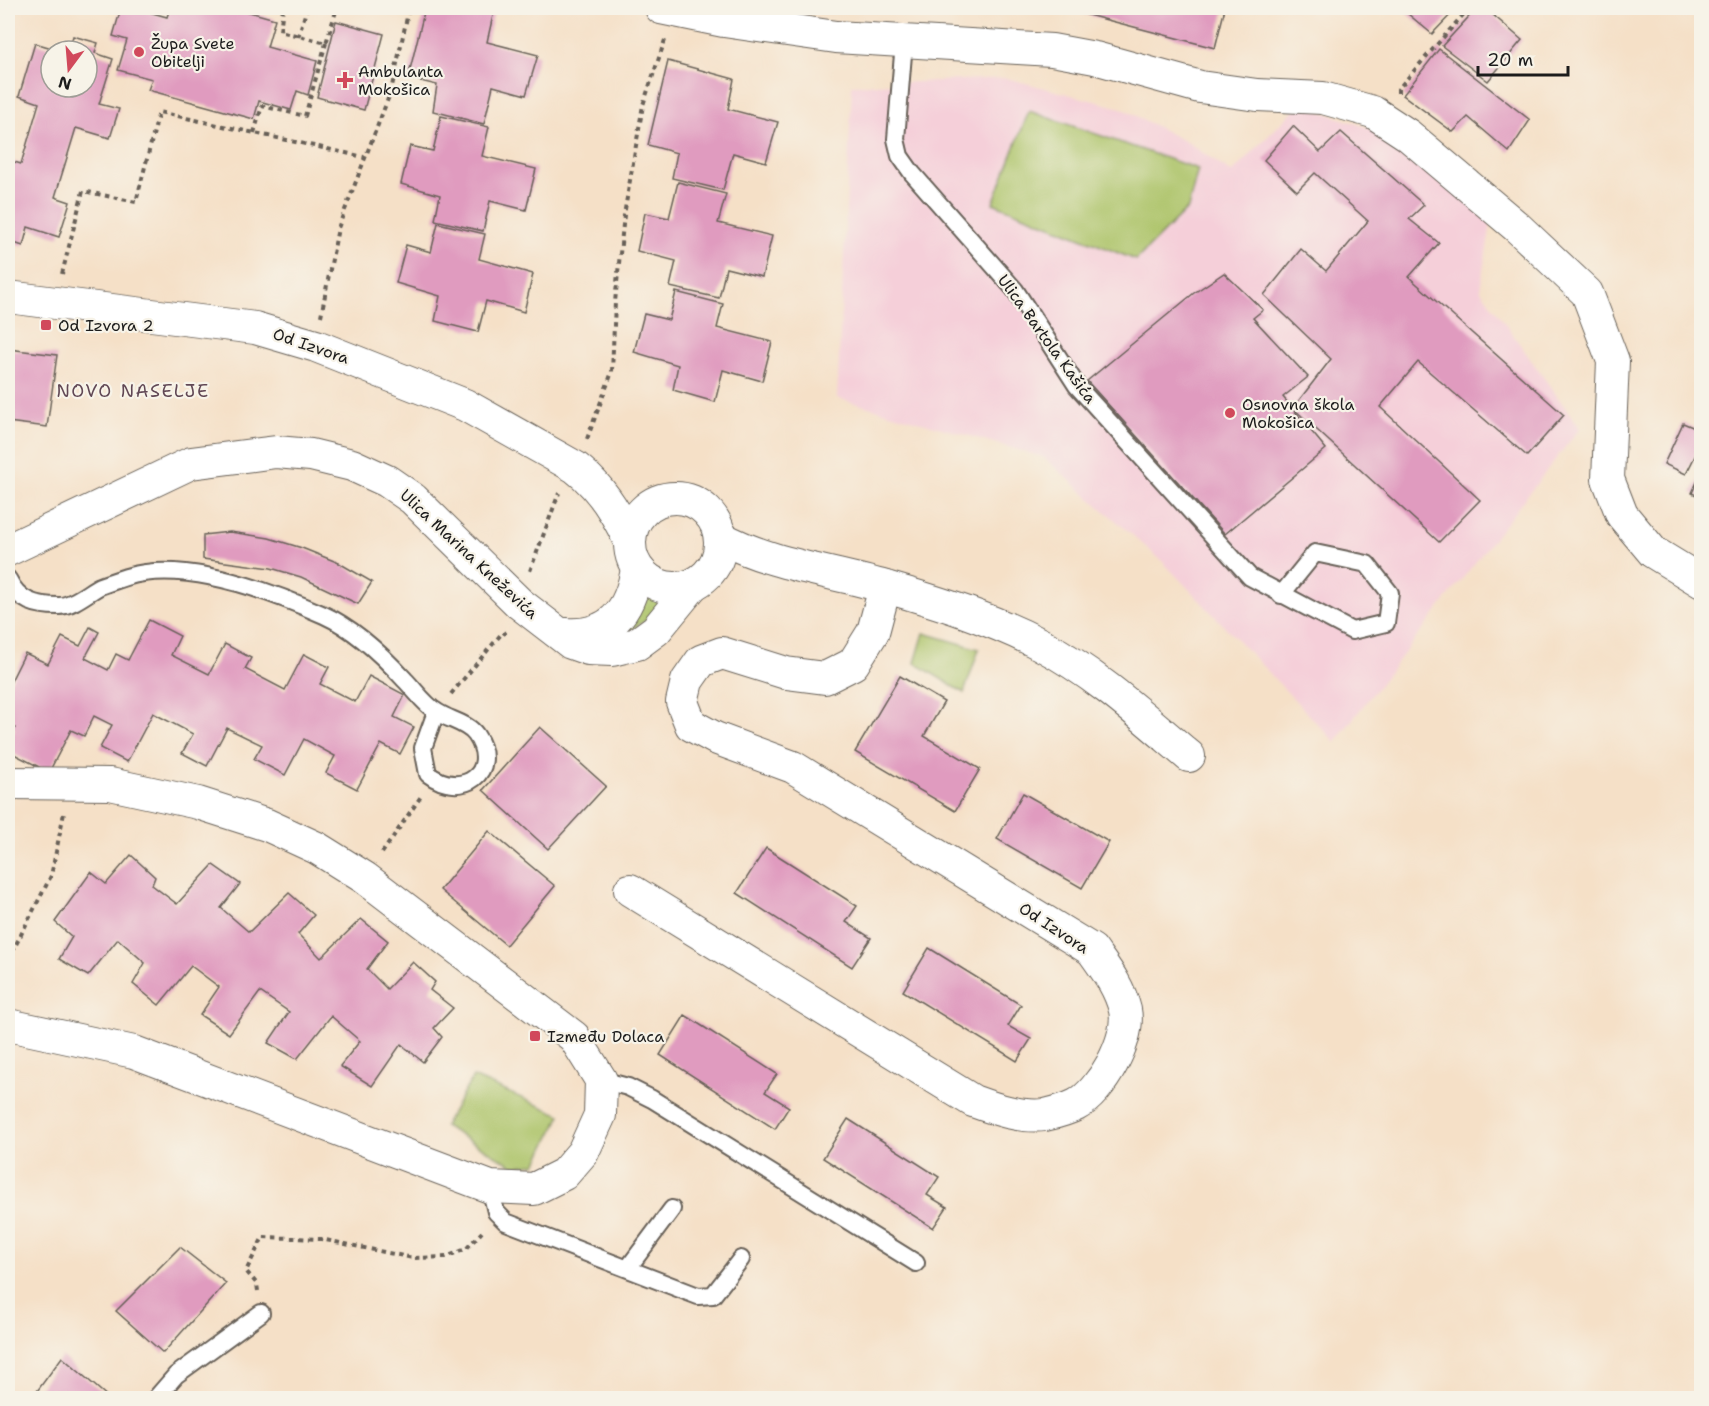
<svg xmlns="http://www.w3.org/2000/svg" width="1709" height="1406" font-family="'Shantell Sans',sans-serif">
<rect width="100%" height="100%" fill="#f7f3e8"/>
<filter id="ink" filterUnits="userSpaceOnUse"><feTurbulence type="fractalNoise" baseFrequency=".0167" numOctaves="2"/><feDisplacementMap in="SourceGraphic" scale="12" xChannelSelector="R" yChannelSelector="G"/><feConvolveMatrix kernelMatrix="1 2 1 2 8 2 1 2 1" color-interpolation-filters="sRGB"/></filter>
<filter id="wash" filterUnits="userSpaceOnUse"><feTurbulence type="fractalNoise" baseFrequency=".008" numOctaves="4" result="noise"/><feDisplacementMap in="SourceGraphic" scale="24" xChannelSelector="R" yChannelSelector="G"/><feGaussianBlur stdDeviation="1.35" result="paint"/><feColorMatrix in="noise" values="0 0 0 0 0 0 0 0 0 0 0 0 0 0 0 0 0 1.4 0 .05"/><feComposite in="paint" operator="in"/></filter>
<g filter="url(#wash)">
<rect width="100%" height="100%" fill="#f5e0c7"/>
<path fill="#f5cfd9" d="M1006,78l115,30 69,36 42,29 63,-64 13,-2 89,31 94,86 -11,65 100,139 -245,314 -173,-181 -119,-104 -206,-59 15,-313z"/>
<g fill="#acc368" stroke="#647042" stroke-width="1.5">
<path d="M1029,111l169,58 -10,39 -52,52 -143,-57z"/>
<path d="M647,591l15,9c-5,19 -33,30 -49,38z"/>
<path d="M924,633l55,16 -15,44 -49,-30z"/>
<path d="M473,1077l88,38 -25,49 -22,2 -70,-40z"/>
</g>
<g id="blocks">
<g fill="#e09bbf">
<path d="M121,8h14l32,9 3,-9h65l40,11 -8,28 50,14 -9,34 -11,-4 -6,19 -32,-9 -5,18 -106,-29 4,-11 -34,-9 9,-30 -14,-4z"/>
<path d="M425,8h54l15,3 -7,31 51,13 -12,40 -33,-9 -9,38 -51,-13 4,-26 -29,-7z"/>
<path d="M1061,8h164l-10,40z"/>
<path d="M1401,8h56l-25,26z"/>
<path d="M1477,8h8l37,32 -34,41 -46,-35z"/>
<path d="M336,21l48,13 -20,76 -47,-13z"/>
<path d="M73,36l25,7 -3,10 18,6 -14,45 20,5 -9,29 -34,-10 -21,69 15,5 -11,35 -31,-10 -5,19 -15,-5v-81l13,4 18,-61 -20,-7 16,-53 20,6 -4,2v36h36v-36h-18z"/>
<path d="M1439,49l91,71 -21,32 -41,-35 -15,15 -50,-37z"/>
<path d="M668,61l66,18 -6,30 50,13 -12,40 -33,-9 -10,37 -51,-12 5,-25 -29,-8z"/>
<path d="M441,116l48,11 -7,29 54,13 -10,41 -36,-9 -7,30 -48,-11 5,-25 -39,-11 9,-38 23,5z"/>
<path d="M1293,126l27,26 21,-20 83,73 -15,14 30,24 -30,34 155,138 -37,41 -109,-94 -38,45 100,93 -41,42 -146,-134 38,-49 -67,-64 37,-46 25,22 42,-50 -53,-48 -18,18 -33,-31z"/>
<path d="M678,182l48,12 -8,29 54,13 -10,41 -36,-9 -7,30 -49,-11 6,-26 -39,-10 8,-38 24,5z"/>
<path d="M438,223l47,11 -6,25 54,15 -9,38 -38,-11 -8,31 -43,-11 5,-25 -44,-13 10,-38 25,7z"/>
<path d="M1224,273l39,37 -10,8 55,59 -25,20 43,52 -101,85 -138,-153 107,-88z"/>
<path d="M676,292l47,12 -6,24 55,14 -10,39 -39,-11 -8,32 -42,-12 5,-25 -44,-13 10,-38 25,6z"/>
<path d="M8,349l49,6 -10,72 -39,-5z"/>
<path d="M1683,423l19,8v11l-16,32 -22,-10z"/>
<path d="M1702,471v27l-10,-5z"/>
<path d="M230,532l39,6 33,10 37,15 33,19 -14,22 -57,-27 -30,-9 -68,-9v-24z"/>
<path d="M149,620l31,16 -9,19 38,19 16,-30 26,14 -6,11 40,21 19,-36 25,13 -9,17 35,18 14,-26 36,19 -11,22 20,10 -14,27 -19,-10 -24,45 -31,-16 9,-17 -31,-17 -19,36 -31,-16 8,-14 -35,-17 -20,38 -25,-13 11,-19 -40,-21 -26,49 -27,-14 12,-23 -18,-9 -10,20 -13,-6 -22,42 -41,-21v-8l7,-15 -7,-4v-37l17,-34 23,11 14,-27 18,9 10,-19 9,5 -14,26 23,12 8,-16 12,6z"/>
<path d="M900,676l44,26 -20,34 56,33 -25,42 -100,-59z"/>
<path d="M540,727l66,59 -58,63 -65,-59z"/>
<path d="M1023,793l86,49 -27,46 -85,-49z"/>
<path d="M489,831l66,55 -49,59 -66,-55z"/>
<path d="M766,848l91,58 -11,16 25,16 -19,29 -115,-74z"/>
<path d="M131,855l24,22 -3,8 25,19 36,-39 27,19 -19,24 28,24 40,-39 25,22 -16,19 23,24 40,-39 27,22 -21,28 20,20 26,-27 22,20 -5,8 23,18 -19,20 8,9 -19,25 -22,-18 -29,42 -32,-20 20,-25 -29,-25 -34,43 -29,-16 21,-31 -29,-20 -31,42 -29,-19 19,-28 -28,-21 -32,39 -26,-21 12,-21 -27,-24 -30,37 -29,-17 13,-22 -17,-15 36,-50 15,12z"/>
<path d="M929,948l92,57 -13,21 23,13 -14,22 -114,-70z"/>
<path d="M685,1015l92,59 -12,18 24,15 -14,22 -115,-74z"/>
<path d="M848,1119l91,58 -12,18 20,12 -14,21 -110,-70z"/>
<path d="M180,1247l46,36 -63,70 -47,-42z"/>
<path d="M8,1274l4,1 -4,13z"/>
<path d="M62,1357l47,41h-77z"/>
</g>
</g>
</g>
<g filter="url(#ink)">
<use href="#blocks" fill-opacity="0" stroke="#686158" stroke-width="1.5"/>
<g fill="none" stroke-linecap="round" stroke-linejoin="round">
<g stroke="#686158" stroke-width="20">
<g id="lane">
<path d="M904,42l-8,97 4,17 12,17 103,117 62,96 173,191 102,54 34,-8 4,-30 -23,-29 -52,-11 -34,42"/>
<path d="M8,579c11,23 28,27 51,27 14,0 29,-14 41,-20 8,-3 17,-6 26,-9 58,-18 144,14 198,38 29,13 60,42 81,65 10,10 20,25 32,32 12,8 31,11 39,23 25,37 -14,65 -48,39l-5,-26 13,-36"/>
<path d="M601,1080l27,7 24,12 264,164"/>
<path d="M490,1187l6,25 10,10 192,74 15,-1 28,-36"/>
<path d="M628,1268l44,-59"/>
<path d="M156,1398l20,-23 85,-62"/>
</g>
</g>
<g stroke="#686158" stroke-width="34">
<g id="street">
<path d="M661,8l63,13 112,16 216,13 43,8 105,29 57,8 66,3 50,14 35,23 109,92 70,66 26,68 -5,118 14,36 31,37 49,30"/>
<path d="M8,297l247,31 61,18 149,59 110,62c25,19 41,44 54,73"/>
<circle cx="675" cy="543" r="45"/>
<path d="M720,537c51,28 111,34 166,50 52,15 106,32 154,57 55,29 102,72 149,112"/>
<path d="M8,550l183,-87 85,-11 35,3 41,10 35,16 26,18 106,104 52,40 17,6 24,1 25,-6 19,-14 36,-44"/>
<path d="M566,634c45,3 64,-23 71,-65"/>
<path d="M8,783l102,1 88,19 69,22 50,23 48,30 209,159 27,43 -1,35 -17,37 -19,22 -30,15 -44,-2 -356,-135 -126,-27"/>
<path d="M630,890l343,211c22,8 48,17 72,14 9,-2 23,-6 31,-10 25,-13 55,-66 49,-95 -6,-24 -19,-40 -33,-60l-299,-183 -78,-29 -24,-13 -9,-23 5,-21 14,-20 21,-8 64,20 39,5 28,-14 20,-32 12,-45"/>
</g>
</g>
<g stroke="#686158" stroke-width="4" stroke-dasharray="4.5 4.5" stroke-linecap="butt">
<path d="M283,8l-3,23 46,12 11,-35"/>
<path d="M367,8l14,3"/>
<path d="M298,37l9,-29"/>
<path d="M1398,93v-4l71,-81"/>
<path d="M254,133l8,-27 43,10 21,-73"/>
<path d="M62,274l21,-83 53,11 23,-90 205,45"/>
<path d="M321,316l17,-88 53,-137 18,-83"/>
<path d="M587,439l25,-67 3,-70 9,-87 19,-110 22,-65"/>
<path d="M530,571l29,-78"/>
<path d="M451,694l52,-62 3,2"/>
<path d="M382,853l40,-58"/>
<path d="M8,960l43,-84 13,-63"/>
<path d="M258,1291l-1,-7 -11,-13 17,-34 58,2 92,19 33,-1 20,-8 16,-17"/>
</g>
<use href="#lane" stroke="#fff" stroke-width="16"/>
<use href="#street" stroke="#fff" stroke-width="32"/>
</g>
</g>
<g fill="#d1495b" stroke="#f7f3e8" stroke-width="2">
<circle cx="139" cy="52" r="6"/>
<path d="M342 71h6v6h6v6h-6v6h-6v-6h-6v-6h6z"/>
<rect x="40" y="319" width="12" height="12" rx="3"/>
<circle cx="1230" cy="413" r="6"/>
<rect x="529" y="1030" width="12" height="12" rx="3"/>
</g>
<g text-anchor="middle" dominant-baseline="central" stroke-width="4.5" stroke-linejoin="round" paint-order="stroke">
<g font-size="16" fill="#1c1c1c" stroke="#f7f3e8" text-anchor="start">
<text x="151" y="43">Župa Svete<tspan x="151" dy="18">Obitelji</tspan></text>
<text x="358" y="71">Ambulanta<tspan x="358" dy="18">Mokošica</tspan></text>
<text x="58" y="325">Od Izvora 2</text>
<text x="1242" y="404">Osnovna škola<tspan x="1242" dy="18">Mokošica</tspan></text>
<text x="547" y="1036">Između Dolaca</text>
</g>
<g font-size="16" fill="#1c1c1c" stroke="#f7f3e8">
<text transform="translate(1047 339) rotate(54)">Ulica Bartola Kašića</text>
<text transform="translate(311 346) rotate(19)">Od Izvora</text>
<text transform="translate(469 554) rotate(43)">Ulica Marina Kneževića</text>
<text transform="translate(1054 928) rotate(33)">Od Izvora</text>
</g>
<g font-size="18" letter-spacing="1.5" fill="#614855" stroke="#f7f3e8">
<text x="133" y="391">NOVO NASELJE</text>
</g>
</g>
<rect width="1709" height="1406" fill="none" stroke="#f7f3e8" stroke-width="30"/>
<g transform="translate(69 69) rotate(196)"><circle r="28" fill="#f7f3e8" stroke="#9f9d96" stroke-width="1.5"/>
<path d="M0-4.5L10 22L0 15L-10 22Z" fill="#d1495b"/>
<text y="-9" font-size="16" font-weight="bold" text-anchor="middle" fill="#1c1c1c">N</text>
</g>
<path d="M1478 66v9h90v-9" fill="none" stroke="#1c1c1c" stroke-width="3"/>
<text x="1487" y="66" font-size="18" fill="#1c1c1c" stroke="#f7f3e8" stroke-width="4.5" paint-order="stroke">20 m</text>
</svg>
